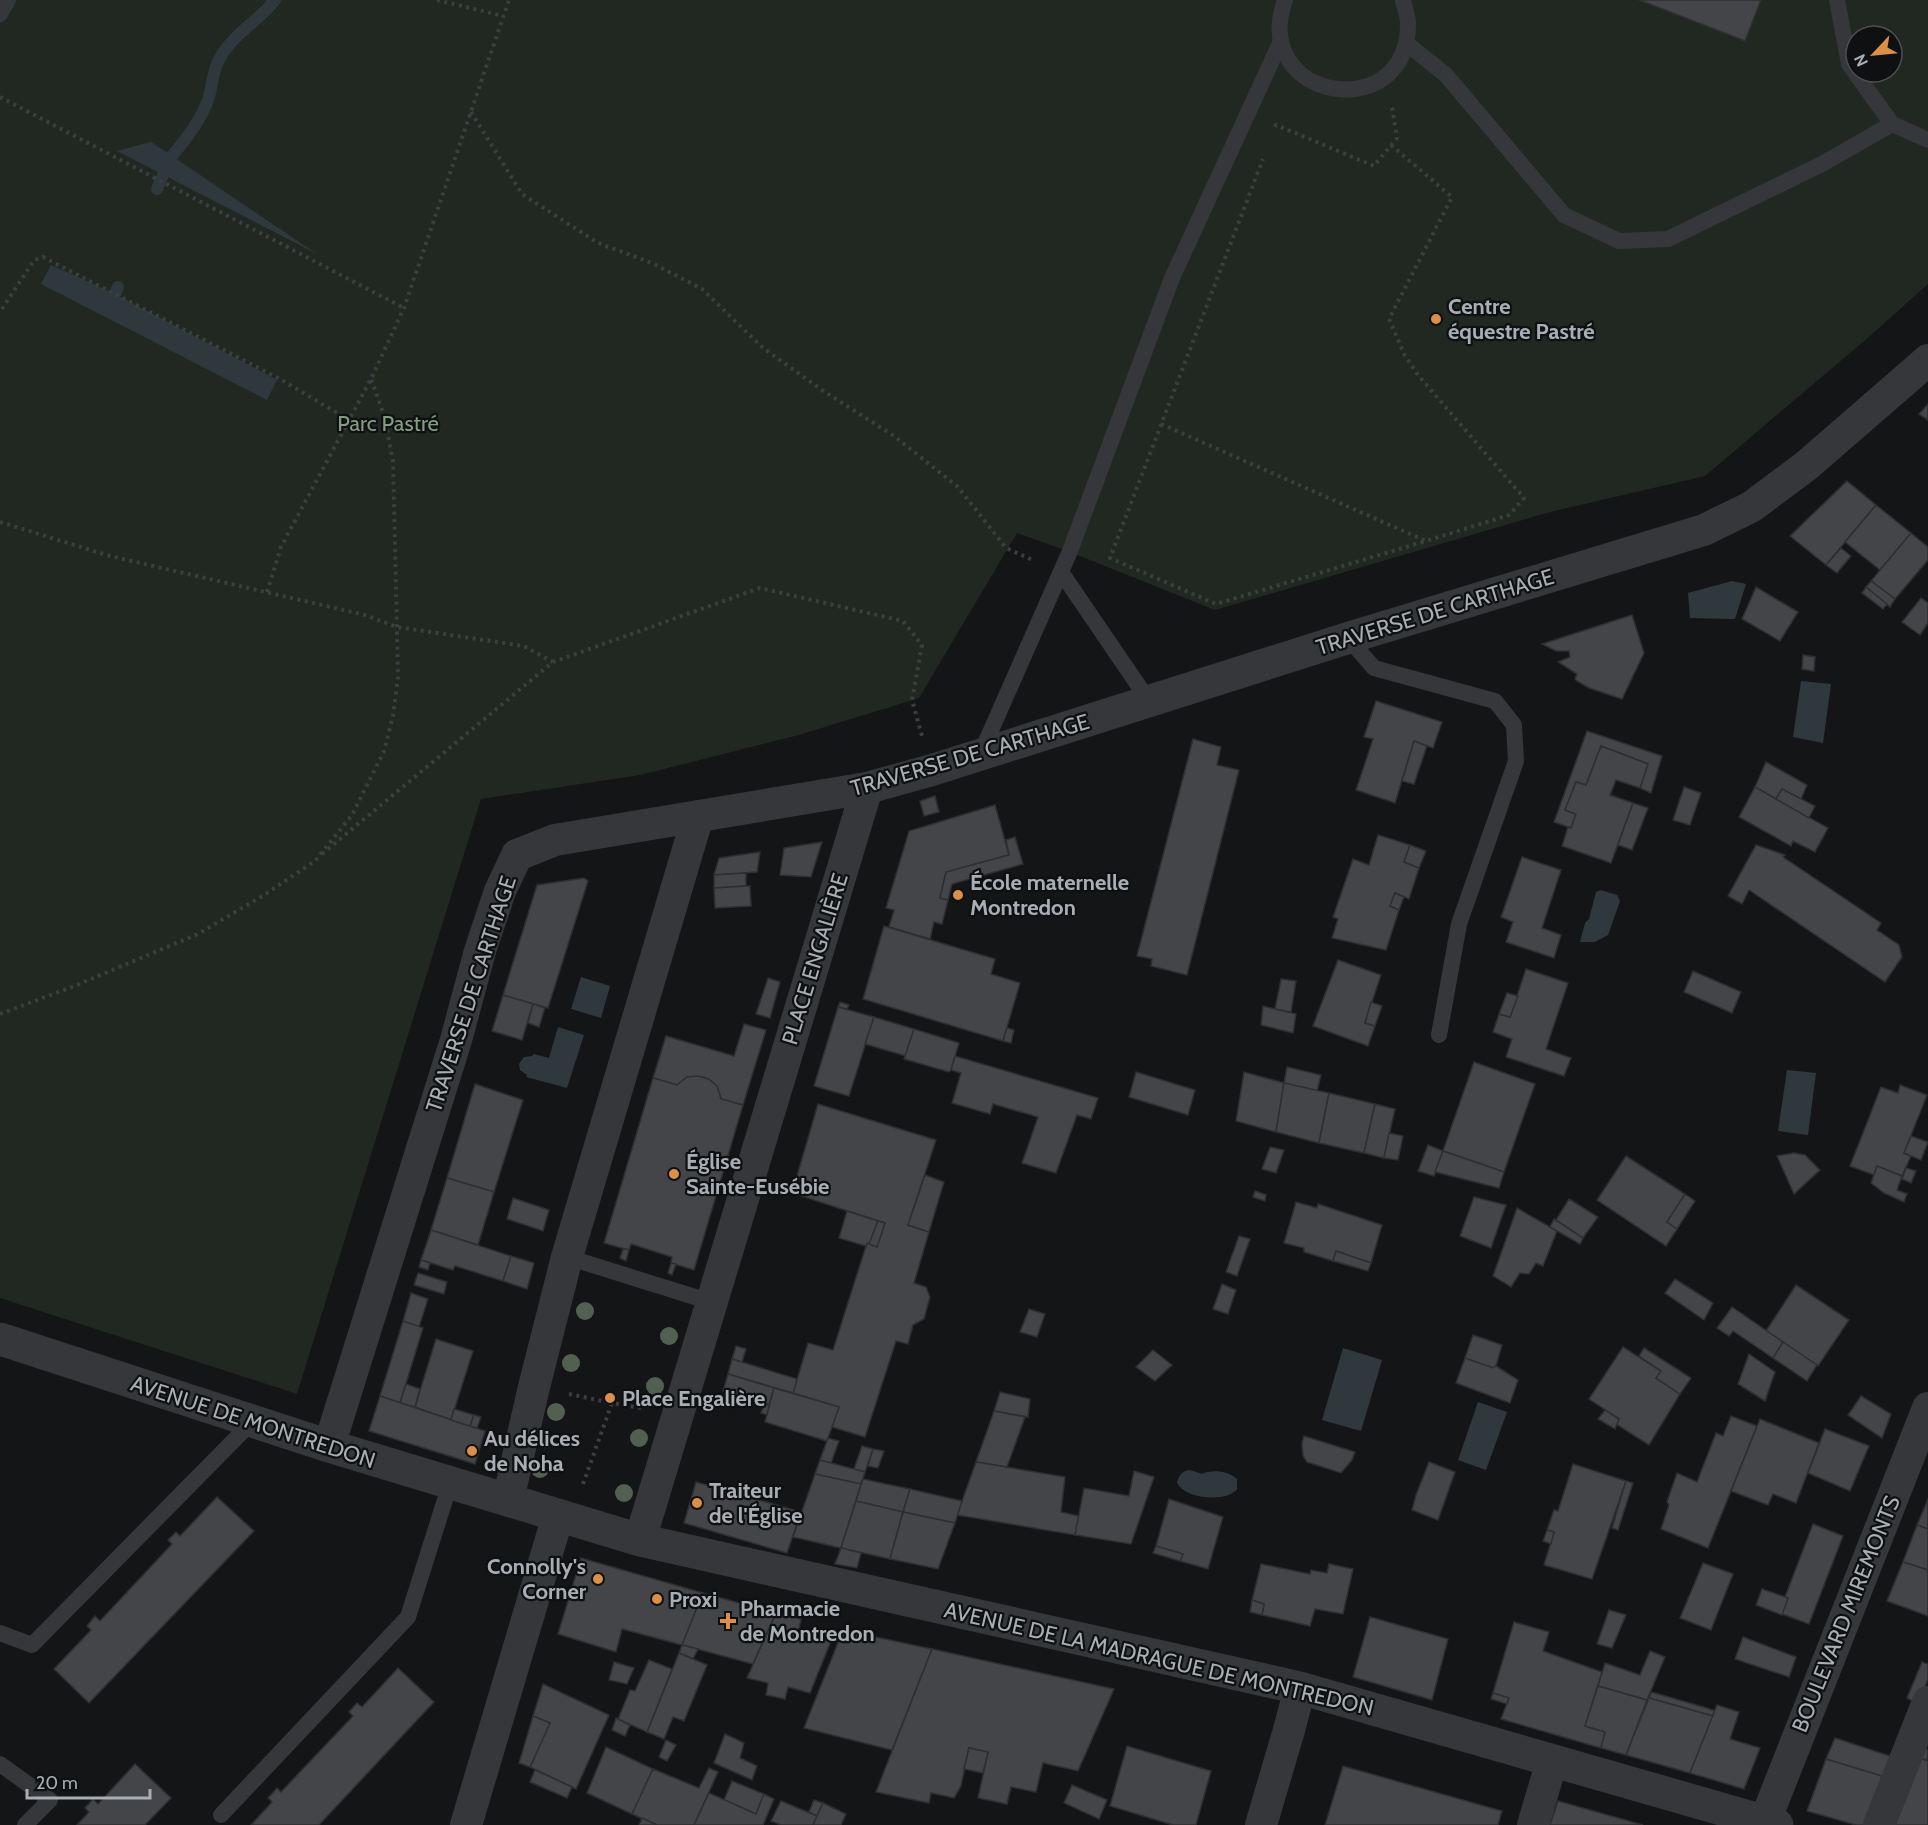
<svg xmlns="http://www.w3.org/2000/svg" width="1928" height="1825" font-family="Cabin,sans-serif">
<rect width="100%" height="100%" fill="#141516"/>
<path fill="#212821" fill-rule="evenodd" d="M0,0h1928v284l-58,52 -165,140 -155,36 -335,98 -145,-58 -53,-19 -98,165 -120,37 -159,40 -159,24 -184,595 -297,-96zM1856,36h36v36h-36z"/>
<g fill="#2f393d">
<path d="M151,142l21,14 145,98 -200,-103z"/>
<path d="M51,265l64,29 162,86 -10,20 -226,-116z"/>
<path d="M1732,581l14,3 -11,35 -45,-1 -2,-25z"/>
<path d="M1801,681l30,3 -8,59 -30,-6z"/>
<path d="M1601,890l16,5 3,6 -12,34 -13,7h-15l5,-19 4,-4 7,-27z"/>
<path d="M581,977l29,9 -9,32 -30,-9z"/>
<path d="M558,1027l26,8 -17,53 -41,-11 1,-2 -7,-5 -1,-6 5,-7 8,-1 2,-2 15,4z"/>
<path d="M1787,1070l29,3 -8,62 -30,-4z"/>
<path d="M1343,1348l39,12 -21,71 -39,-11z"/>
<path d="M1478,1402l29,10 -21,58 -28,-10z"/>
<path d="M1190,1470l12,4c9,-5 27,-3 35,5v10c-10,14 -54,10 -60,-7 3,-8 5,-11 13,-12z"/>
</g>
<g fill="none" stroke-linecap="round" stroke-linejoin="round">
<g stroke="#2f393d" stroke-width="12">
<path d="M172,156c14,-17 30,-37 37,-59 4,-16 4,-30 14,-44 13,-21 37,-33 52,-53"/>
<path d="M157,189l6,-14"/>
<path d="M115,294l3,-7"/>
</g>
</g>
<g fill="#444548" stroke="#2f2f32" stroke-width="1.5">
<path d="M1639,0h122l-16,41z"/>
<path d="M1928,404v16l-9,-6z"/>
<path d="M1847,481l29,24 -50,60 -36,-29z"/>
<path d="M1876,505l35,28 -31,37 -35,-28z"/>
<path d="M1911,533l17,14v13l-33,39 -24,-18z"/>
<path d="M1841,548l10,8 -14,17 -11,-8z"/>
<path d="M1871,581l24,18 -5,8 -24,-20z"/>
<path d="M1756,587l42,25 -18,29 -38,-22z"/>
<path d="M1866,587l21,17 -4,5 -21,-16z"/>
<path d="M1921,598l7,5v20l-8,12 -18,-13z"/>
<path d="M1632,615l12,38 -22,46 -33,-11 -12,-7 -2,-2 2,-5 -19,-12 12,-5 -1,-6h-13l-14,-7z"/>
<path d="M1803,655l12,2 -1,14 -12,-2z"/>
<path d="M1376,701l66,21 -9,26 -19,-7 -19,62 -39,-13 17,-51 -9,-2z"/>
<path d="M1587,731l75,25 -11,37 -11,-5 8,-24 -47,-18 -15,39 -10,-3 -11,28 11,4 -5,14 -17,-6z"/>
<path d="M1193,739l28,8 -4,18 22,5 -52,205 -36,-9 1,-7 -15,-3z"/>
<path d="M1414,741l13,5 -13,38 -12,-3z"/>
<path d="M1601,746l47,18 -8,24 -24,-8 -6,15 23,8 -22,60 -49,-17 6,-19 3,1 5,-14 -11,-4 11,-28 10,3z"/>
<path d="M1766,762l41,23 -6,14 -19,-10 -6,10 -21,-12z"/>
<path d="M1684,787l17,6 -11,32 -17,-5z"/>
<path d="M1755,787l73,41 -13,24 -22,-11 -2,5 -52,-29z"/>
<path d="M1782,789l33,17 -6,12 -33,-19z"/>
<path d="M935,796l4,16 -15,4 -4,-15z"/>
<path d="M1633,803l15,5 -16,42 -14,-5z"/>
<path d="M995,805l14,50 -63,17 -6,26 8,2 -6,24 -8,-2 -4,17 -41,-12 5,-17 -8,-2 23,-77z"/>
<path d="M1378,835l32,10 -6,17 15,6 -10,31 -14,-6 -5,13 9,4 -13,40 -54,-12 6,-19 -5,-2 20,-58 16,6z"/>
<path d="M1015,837l8,27 -71,20 -4,16 -8,-2 6,-26 63,-17 -3,-15z"/>
<path d="M822,842l-11,35 -31,-2 4,-27z"/>
<path d="M1410,845l16,6 -7,17 -15,-6z"/>
<path d="M1756,845l29,10 -2,2 98,66 -4,7 22,15 3,12 -17,25 -136,-92 -7,14 -14,-8z"/>
<path d="M760,852l-3,20 -43,3 5,-17z"/>
<path d="M1522,857l39,13 -19,58 19,7 -7,23 -48,-16 7,-20 -12,-5z"/>
<path d="M746,873v13l-32,2v-13z"/>
<path d="M584,878l4,3 -40,127 -45,-13 34,-110z"/>
<path d="M746,886h4l1,20 -36,2 -1,-20z"/>
<path d="M1395,893l9,4 -5,13 -9,-4z"/>
<path d="M884,926l111,33 -4,15 29,9 -17,58 -140,-42z"/>
<path d="M1338,960l43,15 -16,48 10,3 -7,20 -55,-20z"/>
<path d="M1526,969l42,14 -22,66 25,9 -7,18 -58,-19 6,-18 -19,-7 6,-18 11,3z"/>
<path d="M1693,971l48,21 -9,21 -48,-21z"/>
<path d="M768,978l12,4 -10,36 -14,-4z"/>
<path d="M1281,979l15,2 -5,31 -16,-3z"/>
<path d="M1507,993l11,3 -8,21 -11,-3z"/>
<path d="M503,995l30,9 -11,36 -30,-9z"/>
<path d="M840,1002l9,3 -2,4 -9,-2z"/>
<path d="M1371,1002l11,4 -7,20 -10,-3z"/>
<path d="M533,1004l12,4 -6,19 -11,-4z"/>
<path d="M1263,1006l33,8 -3,19 -32,-8z"/>
<path d="M838,1007l36,10 -25,79 -35,-10z"/>
<path d="M874,1017l40,12 -8,27 -41,-12z"/>
<path d="M744,1024l22,6 -23,75 -22,-6 -4,-13 -13,-9h-17l-10,8 -24,-7 13,-42 68,20z"/>
<path d="M1007,1028l7,2 -3,13 -8,-2z"/>
<path d="M914,1029l45,14 -8,27 -2,2 -45,-13z"/>
<path d="M955,1056l143,42 -7,21 -14,-4 -21,58 -34,-10 16,-46 -45,-13 -3,10 -38,-11 9,-30 -10,-3z"/>
<path d="M1474,1062l61,22 -31,88 -61,-21z"/>
<path d="M1287,1067l34,8 -4,16 -33,-8z"/>
<path d="M1136,1072l59,18 -7,25 -59,-18z"/>
<path d="M1244,1072l40,11 -8,49 -40,-11z"/>
<path d="M698,1076l11,3 8,7 4,13 22,6 -49,165 -23,-7 1,-6 -41,-13 -2,6 -25,-7 49,-165 24,7 10,-8z"/>
<path d="M1284,1083l45,10 -10,50 -43,-11z"/>
<path d="M475,1084l48,16 -29,92 -47,-14z"/>
<path d="M1900,1085l27,10 -23,58 7,3 -9,20 -25,-10 -3,9 -24,-9 31,-79 17,6z"/>
<path d="M1329,1093l46,11 -11,49 -45,-10z"/>
<path d="M818,1104l118,36 -28,85 21,7 -15,51 12,4 4,10 -6,22 -11,6 -5,19 -12,-3 -31,96 -33,-10 7,-20 -46,-14 15,-50 25,7 34,-107 10,4 8,-24 -93,-30z"/>
<path d="M1375,1104l20,5 -11,49 -20,-5z"/>
<path d="M1389,1133l14,3 -5,24 -14,-2z"/>
<path d="M1911,1136l17,6 -7,18 -17,-7z"/>
<path d="M1428,1145l15,6 -9,25 -16,-5z"/>
<path d="M1270,1147l14,3 -8,23 -14,-4z"/>
<path d="M1443,1151l61,21 -5,16 -64,-16z"/>
<path d="M1794,1153l11,2 15,15 -26,24 -17,-38z"/>
<path d="M1626,1156l59,38 -18,28 10,7 -11,17 -69,-46z"/>
<path d="M1877,1166l25,10 -5,14 10,4 -3,8 -20,-9 -13,-10z"/>
<path d="M1906,1168l10,3 -5,12 -9,-4z"/>
<path d="M925,1175l19,7 -15,50 -21,-7z"/>
<path d="M447,1178l47,14 -16,53 -47,-15z"/>
<path d="M1255,1191l11,4 -1,6 -12,-4z"/>
<path d="M1685,1194l10,7 -18,28 -10,-7z"/>
<path d="M1474,1197l32,8 -15,43 -31,-12z"/>
<path d="M513,1198l36,12 -6,21 -36,-12z"/>
<path d="M1569,1199l29,18 -15,21 -27,-18z"/>
<path d="M1296,1202l21,6 1,-4 64,21 -11,38 -35,-12 -3,10 -29,-9v-4l-20,-5z"/>
<path d="M1517,1208l40,23 -14,35 -7,-3 -7,11 -9,-1 -9,14 -18,-11z"/>
<path d="M847,1211l31,10 -9,23 -2,-1 -1,3 -27,-8z"/>
<path d="M1554,1219l29,19 -3,6 -30,-17z"/>
<path d="M878,1221l7,2 -8,24 -8,-3z"/>
<path d="M431,1230l80,26 -8,25 -48,-15 -2,4 -32,-10z"/>
<path d="M1239,1236l11,3 -13,37 -11,-4z"/>
<path d="M623,1249l6,1 -3,11 -6,-3z"/>
<path d="M1336,1251l35,12 -3,8 -35,-10z"/>
<path d="M511,1256l23,7 -7,26 -24,-8z"/>
<path d="M421,1260l9,3 -2,7 -9,-3z"/>
<path d="M671,1263l5,1 -4,11 -4,-2z"/>
<path d="M418,1273l29,9 -3,12 -30,-9z"/>
<path d="M1675,1279l38,24 -9,17 -39,-27z"/>
<path d="M1222,1284l14,6 -8,24 -15,-5z"/>
<path d="M1796,1285l53,35 -31,46 -52,-35z"/>
<path d="M411,1293l17,6 -9,28 -16,-6z"/>
<path d="M1732,1307l51,35 -10,16 -40,-27 -4,5 -12,-8z"/>
<path d="M1029,1309l16,5 -8,23 -17,-5z"/>
<path d="M403,1321l20,7 -23,75 -20,-7z"/>
<path d="M1473,1335l29,10 -6,21 -3,2 -28,-10z"/>
<path d="M436,1339l37,12 -22,69 -36,-13z"/>
<path d="M1783,1342l34,23 -10,16 -34,-23z"/>
<path d="M736,1346l10,3 -4,13 -10,-3z"/>
<path d="M1623,1347l38,24 -5,7 24,16 -31,51 -33,-21 3,-5 -30,-20z"/>
<path d="M1644,1348l47,30 -11,16 -24,-16 5,-7 -22,-15z"/>
<path d="M1153,1350l19,15 -17,16 -19,-14z"/>
<path d="M1749,1354l26,18 -10,29 -27,-17z"/>
<path d="M1465,1358l28,10 3,-2 22,14 -8,23 -54,-20z"/>
<path d="M732,1359l65,20 -4,14 -65,-19z"/>
<path d="M728,1374l46,14 -5,17 -46,-14z"/>
<path d="M406,1384l14,5 -5,18 -15,-4z"/>
<path d="M774,1388l65,19 -12,34 -62,-19z"/>
<path d="M1000,1392l30,7 -2,18 -34,-6z"/>
<path d="M380,1396l105,35 -10,33 -106,-33z"/>
<path d="M1861,1396l30,18 -9,24 -34,-23z"/>
<path d="M765,1403l4,2 -2,10 -6,-2z"/>
<path d="M454,1409l20,6 -4,11 -19,-6z"/>
<path d="M1605,1410l14,9 -4,10 -17,-10z"/>
<path d="M994,1411l31,6 -18,50 -31,-5z"/>
<path d="M474,1415l7,2 -4,11 -7,-2z"/>
<path d="M1731,1416l26,10 -49,122 -47,-19 8,-24 -2,-3 10,-29 20,9 19,-49 7,3z"/>
<path d="M1760,1419l59,24 -23,60 -23,-9 -5,11 -37,-14z"/>
<path d="M1825,1429l44,17 -19,45 -42,-18z"/>
<path d="M1304,1436l51,16 -3,8 -11,13 -34,-11 -4,-6 -1,-13z"/>
<path d="M828,1438l11,3 -8,22 -11,-3z"/>
<path d="M862,1446l11,3 -8,23 -11,-3z"/>
<path d="M873,1449l11,2 -6,17 -10,-2z"/>
<path d="M820,1460l45,12 -4,12 -46,-10z"/>
<path d="M976,1462l89,15 -4,35 18,4 -4,19 -118,-20z"/>
<path d="M1429,1462l26,10 -17,48 -26,-10 4,-15z"/>
<path d="M1573,1464l53,17 -34,98 -48,-14 10,-33 -7,-2 7,-20 4,1z"/>
<path d="M1134,1471l20,6 -23,67 -56,-9 9,-47 45,8z"/>
<path d="M815,1474l46,10 -20,64 -48,-11z"/>
<path d="M863,1479l47,10 -7,23 -47,-11z"/>
<path d="M1626,1481l7,2 -15,47 -6,-2z"/>
<path d="M696,1482l105,30 -14,41 -103,-30z"/>
<path d="M910,1489l52,12 -7,22 -52,-11z"/>
<path d="M217,1497l37,34 -165,172 -35,-34 37,-39 -4,-4 8,-10 5,5 72,-77 -4,-4 8,-8 4,4z"/>
<path d="M1169,1499l54,18 -15,52 -28,-8 3,-7 -27,-8z"/>
<path d="M1928,1499v30l-11,-4z"/>
<path d="M856,1501l47,11 -13,47 -49,-11z"/>
<path d="M903,1512l52,11 -17,46 -48,-10z"/>
<path d="M1813,1524l30,12 -34,88 -27,-10 6,-16 -3,-1z"/>
<path d="M1917,1525l11,4v41l-25,-8z"/>
<path d="M1547,1530l7,2 -3,12 -8,-3z"/>
<path d="M1156,1546l27,8 -3,7 -27,-8z"/>
<path d="M841,1548l20,5 -4,15 -22,-4z"/>
<path d="M581,1558l122,35 -21,52 -60,-16 -6,23 -58,-18z"/>
<path d="M1903,1562l25,8v46l-41,-15z"/>
<path d="M1703,1563l30,11 -22,56 -31,-12z"/>
<path d="M1261,1564l49,10 1,-4 16,3 2,-9 24,5 -10,45 -28,-5 -5,17 -48,-11 2,-11 -12,-4z"/>
<path d="M1762,1589l26,9 -6,17 -26,-10z"/>
<path d="M703,1593l73,20 -23,51 -71,-19z"/>
<path d="M1252,1600l12,4 -2,11 -12,-3z"/>
<path d="M1609,1610l17,5 -14,33 -15,-4z"/>
<path d="M776,1613l25,6 -3,15 33,7 -21,52 -22,-6 -3,12 -19,-4 2,-12 -21,-5z"/>
<path d="M1370,1617l78,22 -16,61 -79,-23z"/>
<path d="M1514,1622l35,10 -6,19 59,21 -17,54 20,6 -4,16 -100,-29 8,-21 -16,-5z"/>
<path d="M843,1630l89,19 -40,101 -88,-22z"/>
<path d="M1743,1637l53,20 -7,20 -54,-18z"/>
<path d="M682,1645l16,4 -5,10 -14,-6z"/>
<path d="M932,1649l182,40 -36,82 -35,-8 -7,29 -25,-5 -4,17 -29,-6 10,-46 -19,-4 -8,38 -7,12 -23,-5 -2,10 -53,-11z"/>
<path d="M1650,1651l15,6 -18,43 -49,-14 7,-23 35,12z"/>
<path d="M679,1653l28,12 -23,56 -11,-4 -9,22 -17,-7z"/>
<path d="M649,1660l23,9 -25,63 -29,-13 12,-29 5,1z"/>
<path d="M614,1662l20,6 -7,16 -18,-4z"/>
<path d="M1922,1662l6,2v15l-10,25 -11,-6z"/>
<path d="M398,1668l36,34 -115,123h-68l21,-23 -4,-4 9,-10 4,4 72,-76 -4,-4 8,-9 5,4z"/>
<path d="M543,1684l66,31 -33,74 -46,-22 20,-44 -17,-7z"/>
<path d="M1598,1686l49,14 -21,55 -25,-7 4,-16 -20,-6z"/>
<path d="M1651,1692l56,16 8,3 -2,5 -64,-18z"/>
<path d="M1493,1693l16,5 -2,6 -16,-5z"/>
<path d="M1649,1698l64,18 -23,57 -64,-18z"/>
<path d="M1717,1705l22,7 -9,27 30,9 -16,41 -54,-16z"/>
<path d="M533,1716l17,7 -20,44 -11,-4z"/>
<path d="M616,1718l14,7 -5,11 -13,-6z"/>
<path d="M725,1734l19,9 -4,15 17,8 -5,14 -38,-17z"/>
<path d="M1835,1738l61,20 -8,20 -62,-19z"/>
<path d="M666,1740l10,5 -9,16 -8,-4z"/>
<path d="M1127,1746l84,25 -15,54h-23l-63,-19z"/>
<path d="M606,1747l47,22 -21,45 -45,-21z"/>
<path d="M1920,1747l8,3 -1,11 -10,-4z"/>
<path d="M969,1748l19,4 -5,21 -19,-4z"/>
<path d="M1917,1757l11,4v64h-39z"/>
<path d="M1826,1759l62,19 -19,47h-13l-49,-14z"/>
<path d="M135,1764l36,34 -26,27h-68l12,-13 -4,-4 8,-9 5,5z"/>
<path d="M1343,1766l159,45 -4,14h-173z"/>
<path d="M709,1768l9,4 -24,53h-37l-25,-11 21,-45 46,19z"/>
<path d="M535,1770l37,17 -5,11 -37,-16z"/>
<path d="M732,1781l32,13 -8,20 -32,-14z"/>
<path d="M1072,1785l35,15 -8,19 -35,-16z"/>
<path d="M709,1793l47,21 8,-20 10,5 -11,26h-69z"/>
<path d="M814,1800l9,3 -6,13 -8,-4z"/>
<path d="M781,1801l36,15 -4,9h-32l-10,-4z"/>
<path d="M1558,1801l85,24h-93z"/>
<path d="M823,1803l23,11 -5,11h-28z"/>
<path d="M642,1818l15,7h-18z"/>
</g>
<g fill="none" stroke-linecap="round" stroke-linejoin="round">
<g stroke="#3c3e41" stroke-width="4" stroke-dasharray="3 4.5" stroke-linecap="butt">
<path d="M437,0l66,16"/>
<path d="M0,97l404,211"/>
<path d="M471,112l51,82 76,49 54,20 50,26 61,59 59,42 72,46 64,51 48,61 29,13"/>
<path d="M1275,127l1,-2 98,41 23,-28 -5,-31"/>
<path d="M1391,145l61,52 -63,122 16,37 13,19 106,123 -15,17 -83,26"/>
<path d="M2,309l32,-49 9,-3 237,122 69,41"/>
<path d="M1161,424l265,117 -210,63 -106,-46 153,-399"/>
<path d="M0,522l110,34 255,59 32,12 127,19 29,16"/>
<path d="M267,592l14,-45 90,-168 33,-71 105,-308"/>
<path d="M322,854l231,-192 207,-74 143,33 19,24 -10,55 10,36"/>
<path d="M0,1014l72,-27 126,-53 66,-39 51,-34 37,-46 32,-64 9,-35 5,-39 -5,-216 -9,-46 -13,-36"/>
<path d="M569,1394l43,9"/>
<path d="M583,1484l29,-81 29,5"/>
</g>
<g stroke="#36373a" stroke-width="16">
<path d="M1285,0c-36,101 124,127 123,23 0,-8 -4,-16 -5,-23"/>
<path d="M0,14l8,-14"/>
<path d="M1406,43l40,32 118,140 55,26 49,-2 154,-75 70,-40 -43,-60 -12,-64"/>
<path d="M1892,124l36,16"/>
<path d="M1061,572l88,129"/>
<path d="M1348,638l26,30 121,33 19,24 2,36 -57,163 -20,111"/>
<path d="M981,753l89,-202 102,-273 109,-237"/>
<path d="M567,1257l144,45"/>
<path d="M0,1633l32,12 220,-223"/>
<path d="M0,1764l50,36 -25,25"/>
<path d="M221,1815l187,-198 42,-133"/>
</g>
<g stroke="#36373a" stroke-width="32">
<path d="M329,1446l127,-406 24,-89 20,-60 17,-36 38,-15 312,-52 65,-18 416,-132 356,-108 47,-23 55,-41 122,-106"/>
<path d="M508,1500l26,-113 33,-130 131,-441"/>
<path d="M640,1540l227,-752"/>
<path d="M1765,1821l163,-413"/>
<path d="M466,1825l92,-309"/>
<path d="M1261,1825l28,-95 11,-42"/>
<path d="M1533,1825l19,-64"/>
<path d="M1879,1825l49,-123"/>
</g>
<path stroke="#36373a" stroke-width="33" d="M0,1339l329,107 311,94 660,148 477,137"/>
</g>
<g fill="#526051">
<circle cx="585" cy="1311" r="9"/>
<circle cx="669" cy="1336" r="9"/>
<circle cx="571" cy="1363" r="9"/>
<circle cx="655" cy="1386" r="9"/>
<circle cx="556" cy="1412" r="9"/>
<circle cx="639" cy="1438" r="9"/>
<circle cx="540" cy="1469" r="9"/>
<circle cx="624" cy="1493" r="9"/>
</g>
<g fill="#db8f47" stroke="#0f1011" stroke-width="2">
<circle cx="1436" cy="319" r="6"/>
<circle cx="958" cy="895" r="6"/>
<circle cx="674" cy="1174" r="6"/>
<circle cx="610" cy="1398" r="6"/>
<circle cx="472" cy="1451" r="6"/>
<circle cx="697" cy="1503" r="6"/>
<circle cx="598" cy="1579" r="6"/>
<circle cx="657" cy="1599" r="6"/>
<path d="M725 1612h6v6h6v6h-6v6h-6v-6h-6v-6h6z"/>
</g>
<g text-anchor="middle" dominant-baseline="central" stroke-width="4.5" stroke-linejoin="round" paint-order="stroke">
<g font-size="22" font-weight="bold" fill="#a8aeb4" stroke="#0f1011" text-anchor="start">
<text x="1448" y="306">Centre<tspan x="1448" dy="25">équestre Pastré</tspan></text>
<text x="970" y="882">École maternelle<tspan x="970" dy="25">Montredon</tspan></text>
<text x="686" y="1161">Église<tspan x="686" dy="25">Sainte-Eusébie</tspan></text>
<text x="622" y="1398">Place Engalière</text>
<text x="484" y="1438">Au délices<tspan x="484" dy="25">de Noha</tspan></text>
<text x="709" y="1490">Traiteur<tspan x="709" dy="25">de l'Église</tspan></text>
<text x="586" y="1566" text-anchor="end">Connolly's<tspan x="586" dy="25">Corner</tspan></text>
<text x="669" y="1599">Proxi</text>
<text x="740" y="1608">Pharmacie<tspan x="740" dy="25">de Montredon</tspan></text>
</g>
<g font-size="22" fill="#849d81" stroke="#0f1011">
<text x="388" y="423">Parc Pastré</text>
</g>
<g font-size="22" fill="#a8aeb4" stroke="#0f1011">
<text transform="translate(1435 612) rotate(-17)">TRAVERSE DE CARTHAGE</text>
<text transform="translate(970 755) rotate(-16)">TRAVERSE DE CARTHAGE</text>
<text transform="translate(815 959) rotate(-73)">PLACE ENGALIÈRE</text>
<text transform="translate(471 994) rotate(-72)">TRAVERSE DE CARTHAGE</text>
<text transform="translate(253 1422) rotate(18)">AVENUE DE MONTREDON</text>
<text transform="translate(1846 1614) rotate(-68)">BOULEVARD MIREMONTS</text>
<text transform="translate(1159 1659) rotate(13)">AVENUE DE LA MADRAGUE DE MONTREDON</text>
</g>
</g>
<g transform="translate(1874 54) rotate(244)"><circle r="28" fill="#0f1011" stroke="#4c4f52" stroke-width="1.5"/>
<path d="M0-4.5L10 22L0 15L-10 22Z" fill="#db8f47"/>
<text y="-9" font-size="16" font-weight="bold" text-anchor="middle" fill="#a8aeb4">N</text>
</g>
<path d="M27 1789v9h123v-9" fill="none" stroke="#a8aeb4" stroke-width="3"/>
<text x="36" y="1789" font-size="18" fill="#a8aeb4" stroke="#0f1011" stroke-width="4.5" paint-order="stroke">20 m</text>
</svg>
